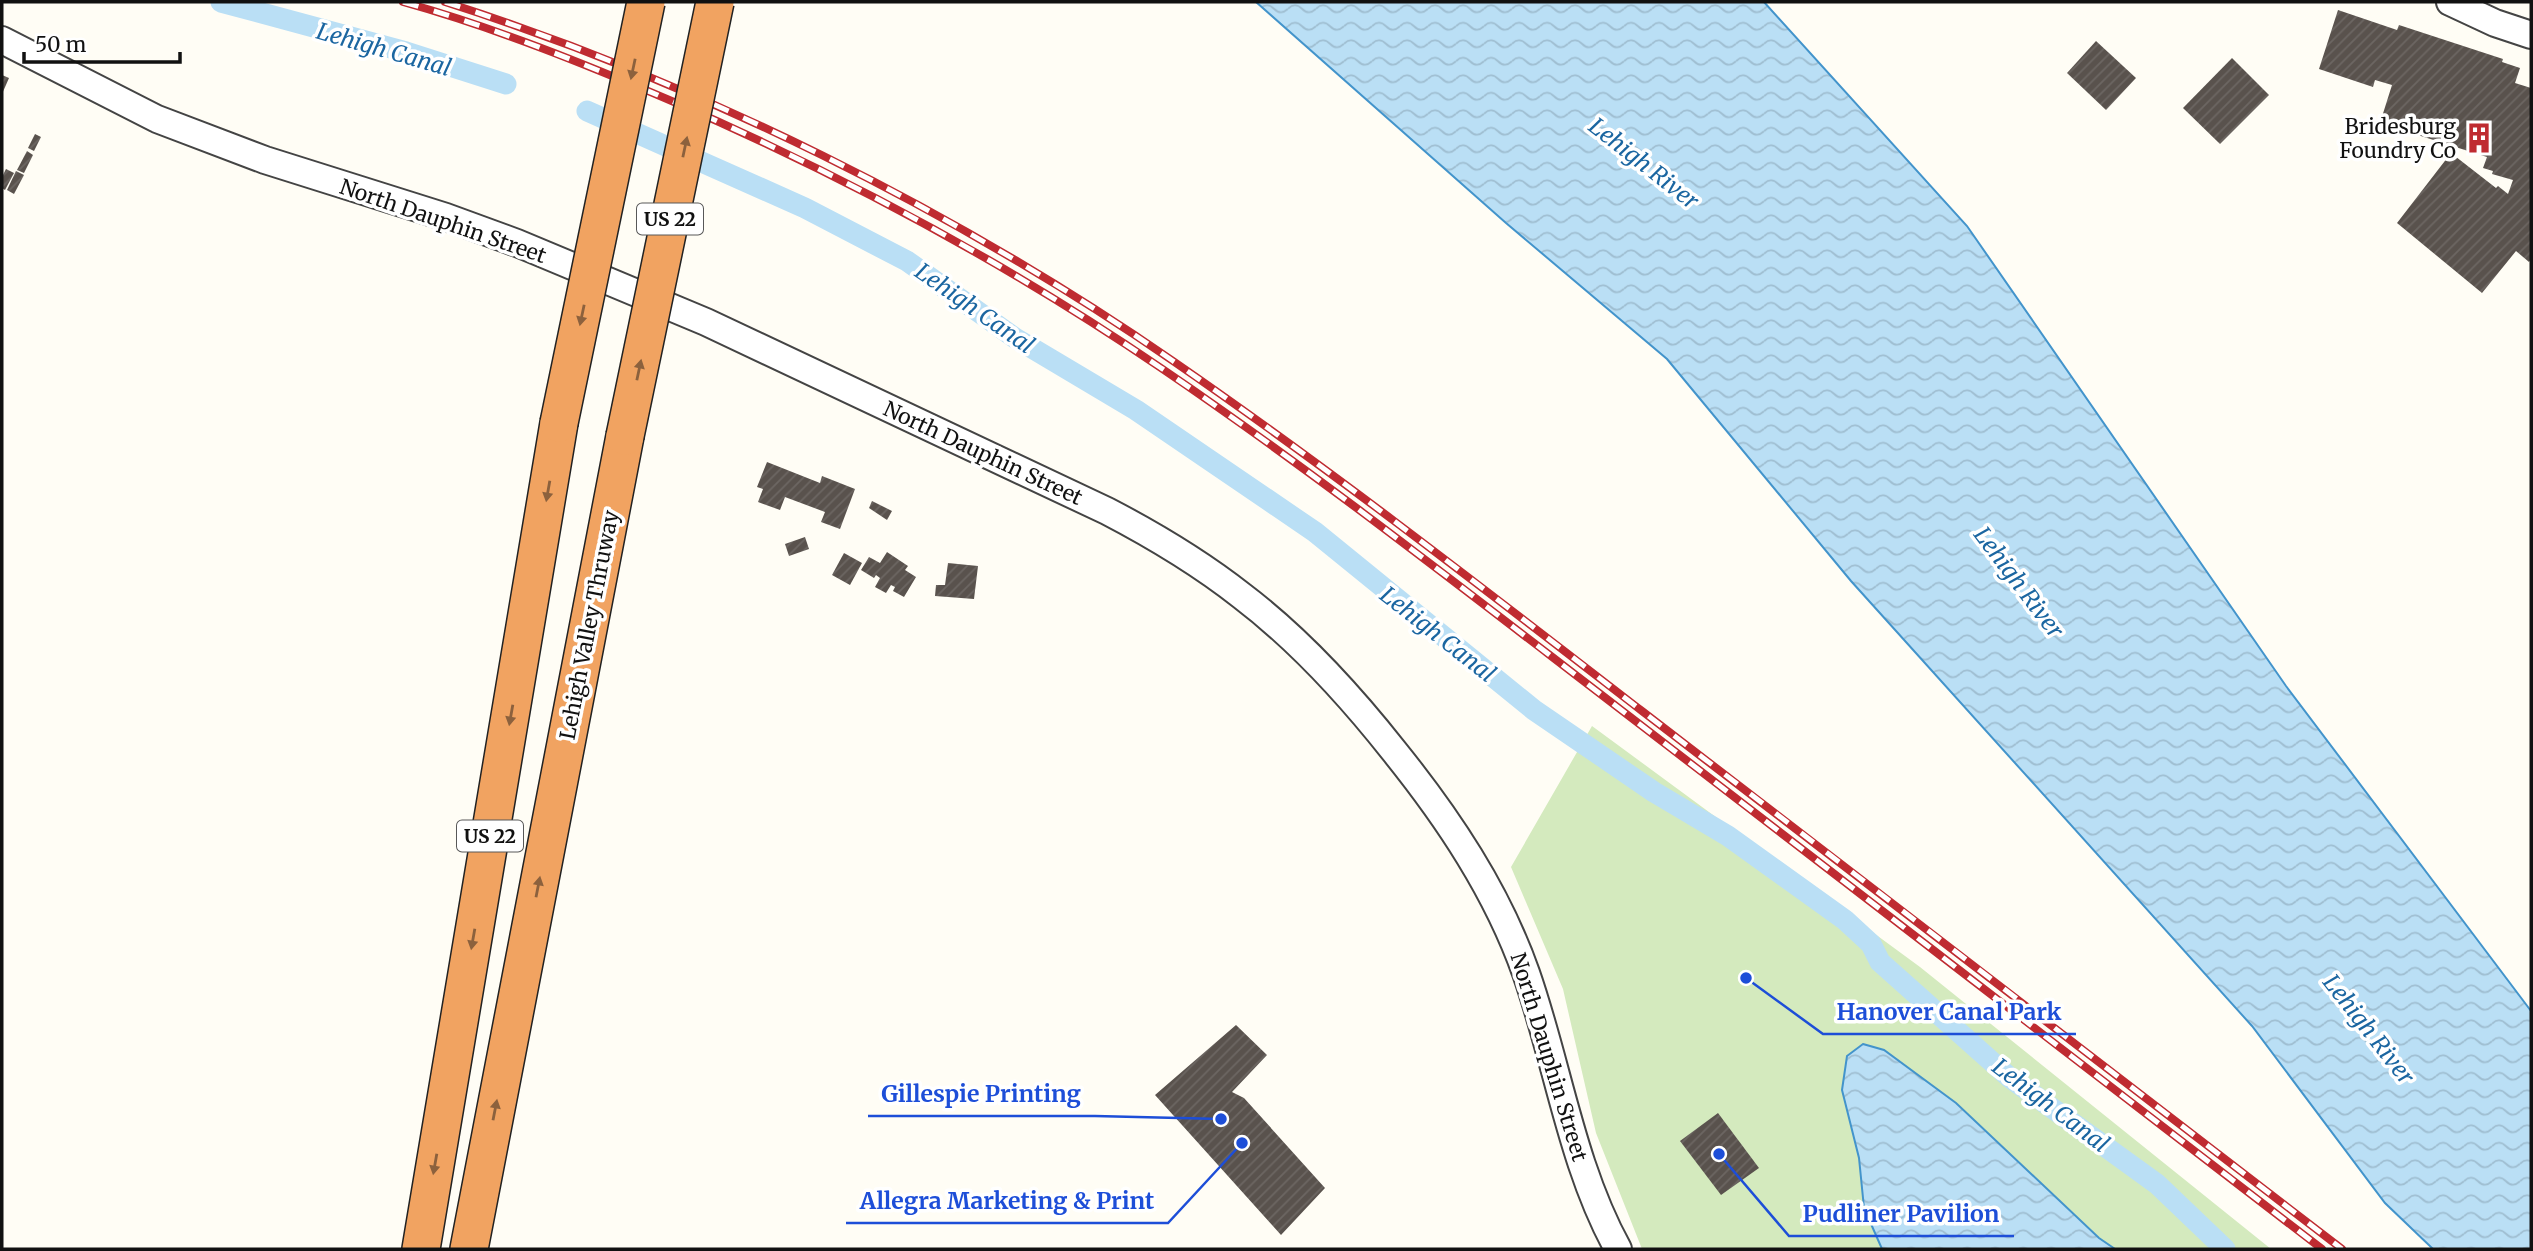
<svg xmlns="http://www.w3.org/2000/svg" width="2533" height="1251" font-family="Merriweather,serif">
<defs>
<pattern id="water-waves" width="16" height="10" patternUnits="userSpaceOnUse" patternTransform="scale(1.75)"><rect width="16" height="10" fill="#badff5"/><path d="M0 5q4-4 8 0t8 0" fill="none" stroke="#9fbed1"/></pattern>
<pattern id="building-hatch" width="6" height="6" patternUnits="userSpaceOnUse" patternTransform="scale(1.75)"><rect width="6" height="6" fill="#59524d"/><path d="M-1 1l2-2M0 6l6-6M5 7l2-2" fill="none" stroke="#6c6662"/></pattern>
</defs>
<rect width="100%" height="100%" fill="#fffdf5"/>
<path fill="#d4eabe" d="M1592,726l328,241 351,282h-629l-46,-116 -33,-144 -52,-122z"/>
<g fill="url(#water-waves)" stroke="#4394cb" stroke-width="2">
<path d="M1256,2h508l203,224 319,460 245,325v238h-98l-48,-46 -133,-177 -401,-445 -184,-222 -161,-136z"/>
<path d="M1863,1044l21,6 72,53 143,135 16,11h-233l-18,-41 -5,-50 -17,-68 5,-34z"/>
</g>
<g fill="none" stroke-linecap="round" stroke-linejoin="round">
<g stroke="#badff5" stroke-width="21">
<path d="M221,2l185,50 100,32"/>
<path d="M587,111l218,97 102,53 108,77 121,72 179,122 219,178 120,82 74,44 117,84 26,24 9,18 129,115 148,107 68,65"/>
</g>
</g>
<g fill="url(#building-hatch)">
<path d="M2338,10l59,20 2,-5 104,34 -1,3 18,6 -5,15 16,5v171l-2,3 -13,-11 -34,42 -85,-70 54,-70 45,35 2,-2 10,8 5,-14 -21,-6 1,-3 -10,-3 4,-11 -107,-34 12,-38 -17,-5 -2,7 -54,-18z"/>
<path d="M2096,41l40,37 -30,32 -39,-37z"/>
<path d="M2232,58l37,37 -49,49 -37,-36z"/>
<path d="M2,75l7,3 -7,16z"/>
<path d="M35,134l6,3 -7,14 -6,-3z"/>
<path d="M27,151l6,4 -9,18 -7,-3z"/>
<path d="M6,169l8,4 -9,17 -3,-2v-11z"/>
<path d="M16,171l8,4 -10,19 -7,-4z"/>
<path d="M767,462l53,21 2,-7 33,13 -15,40 -19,-7 4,-10 -40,-15 -5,13 -22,-8 5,-13 -6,-2z"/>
<path d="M872,501l20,10 -5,9 -18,-12z"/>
<path d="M805,537l4,12 -20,7 -4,-12z"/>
<path d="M887,552l21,14 -3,4 11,7 -12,20 -11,-6 2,-4 -4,-2 -5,8 -11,-6 5,-9 -4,-3 -2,3 -13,-8 8,-13 11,6z"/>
<path d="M844,553l18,10 -12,22 -18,-10z"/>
<path d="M948,563l30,3 -4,33 -39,-3 1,-11h9z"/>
<path d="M1236,1025l31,30 -35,37 12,6 81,90 -44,47 -126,-140z"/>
<path d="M1718,1113l41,55 -38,27 -41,-54z"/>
</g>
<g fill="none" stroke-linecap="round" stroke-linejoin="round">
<g stroke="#444" stroke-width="30">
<g id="minor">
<path d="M2450,2l45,21 36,12"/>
<path d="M2,40l155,79 108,41 181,57 71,26 189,79 401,189c48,25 93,52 135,85 58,44 107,98 152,155 54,67 103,140 132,222 32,91 45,191 92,276"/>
</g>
</g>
<g stroke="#222" stroke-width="40">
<g id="highway">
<path d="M421,1249l138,-826"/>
<path d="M469,1249l156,-813"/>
</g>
</g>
<use href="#minor" stroke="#fff" stroke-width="26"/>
<use href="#highway" stroke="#f1a361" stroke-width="37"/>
<g stroke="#bf2b31" stroke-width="8">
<g id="rail">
<path d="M403,2c93,26 182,62 271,100 170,74 333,161 487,266 156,106 305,223 455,338 235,181 471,362 706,543"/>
<path d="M445,2c254,81 509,208 728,359 161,111 315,231 469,350 234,179 467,359 700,538"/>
</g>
</g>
<use href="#rail" stroke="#fff" stroke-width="5" stroke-dasharray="16" stroke-linecap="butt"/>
<g stroke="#222" stroke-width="40" stroke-linecap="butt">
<g id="highway-bridge">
<path d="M559,423l87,-421"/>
<path d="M625,436l90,-434"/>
</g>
</g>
<use href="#highway-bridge" stroke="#f1a361" stroke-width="37"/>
</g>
<defs><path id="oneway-solid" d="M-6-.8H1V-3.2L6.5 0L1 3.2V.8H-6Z" transform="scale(1.75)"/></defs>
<g fill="#8c613d">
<use href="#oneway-solid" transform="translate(633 69) rotate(102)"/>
<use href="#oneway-solid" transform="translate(685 147) rotate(-78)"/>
<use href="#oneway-solid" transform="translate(582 315) rotate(102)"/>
<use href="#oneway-solid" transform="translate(639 370) rotate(-78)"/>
<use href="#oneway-solid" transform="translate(548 491) rotate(100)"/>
<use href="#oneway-solid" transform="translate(511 715) rotate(100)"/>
<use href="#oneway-solid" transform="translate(538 887) rotate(-79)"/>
<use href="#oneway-solid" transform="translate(473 939) rotate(100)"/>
<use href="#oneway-solid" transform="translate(495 1110) rotate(-79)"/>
<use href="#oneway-solid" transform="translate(435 1164) rotate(100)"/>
</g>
<defs>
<g id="building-bare" transform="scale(2.415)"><path d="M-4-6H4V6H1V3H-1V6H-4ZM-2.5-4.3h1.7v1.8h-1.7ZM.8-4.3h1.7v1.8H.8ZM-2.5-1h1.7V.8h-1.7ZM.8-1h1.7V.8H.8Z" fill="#bf2b31" stroke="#fff" stroke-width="2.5" paint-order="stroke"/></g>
</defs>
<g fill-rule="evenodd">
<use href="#building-bare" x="2479" y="138"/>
</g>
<g text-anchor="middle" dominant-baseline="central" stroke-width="7" stroke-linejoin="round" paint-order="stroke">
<g fill="#fff" stroke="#585858" stroke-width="2">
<rect x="637" y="203.5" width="66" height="31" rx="5"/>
<rect x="457" y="820.5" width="66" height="31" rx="5"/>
</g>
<g font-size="19" font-weight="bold" fill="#111">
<text x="670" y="219">US 22</text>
<text x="490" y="836">US 22</text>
</g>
<g font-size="21" fill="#111" stroke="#fff" text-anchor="end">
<text x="2456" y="126">Bridesburg<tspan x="2456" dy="24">Foundry Co</tspan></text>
</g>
<g font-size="21" fill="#111" stroke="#fff">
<text transform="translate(443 221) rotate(19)">North Dauphin Street</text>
<text transform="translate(983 453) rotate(25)">North Dauphin Street</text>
<text transform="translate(589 625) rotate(-79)">Lehigh Valley Thruway</text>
<text transform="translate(1549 1057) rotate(73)">North Dauphin Street</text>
</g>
<g font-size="23" font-style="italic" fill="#1b66a1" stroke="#fff">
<text transform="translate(384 49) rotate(16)">Lehigh Canal</text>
<text transform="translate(1644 163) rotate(38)">Lehigh River</text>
<text transform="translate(975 308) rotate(35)">Lehigh Canal</text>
<text transform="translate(2019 582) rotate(53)">Lehigh River</text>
<text transform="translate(1438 634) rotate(38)">Lehigh Canal</text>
<text transform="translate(2369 1029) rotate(52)">Lehigh River</text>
<text transform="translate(2051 1105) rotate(37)">Lehigh Canal</text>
</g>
</g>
<path fill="none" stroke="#1d4ed8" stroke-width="2.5" d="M1746 978L1823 1034H2076M1221 1119L1095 1116H868M1242 1143L1168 1223H846M1719 1154L1789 1236H2014"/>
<g fill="#1d4ed8" stroke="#fff" stroke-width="2.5">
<circle cx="1746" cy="978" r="7"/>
<circle cx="1221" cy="1119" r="7"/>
<circle cx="1242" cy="1143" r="7"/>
<circle cx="1719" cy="1154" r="7"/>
</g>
<g font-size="23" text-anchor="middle" font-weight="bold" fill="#1d4ed8" stroke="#fff" stroke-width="7" stroke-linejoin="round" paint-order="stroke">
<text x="1949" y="1020">Hanover Canal Park</text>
<text x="981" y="1102">Gillespie Printing</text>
<text x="1007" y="1209">Allegra Marketing &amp; Print</text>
<text x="1901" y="1222">Pudliner Pavilion</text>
</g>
<rect width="2533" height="1251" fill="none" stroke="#111111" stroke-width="7"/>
<path d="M24 52v10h156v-10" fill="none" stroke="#111111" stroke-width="3.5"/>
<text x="35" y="52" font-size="21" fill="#111111" stroke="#ffffff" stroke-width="5" paint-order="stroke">50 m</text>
</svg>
